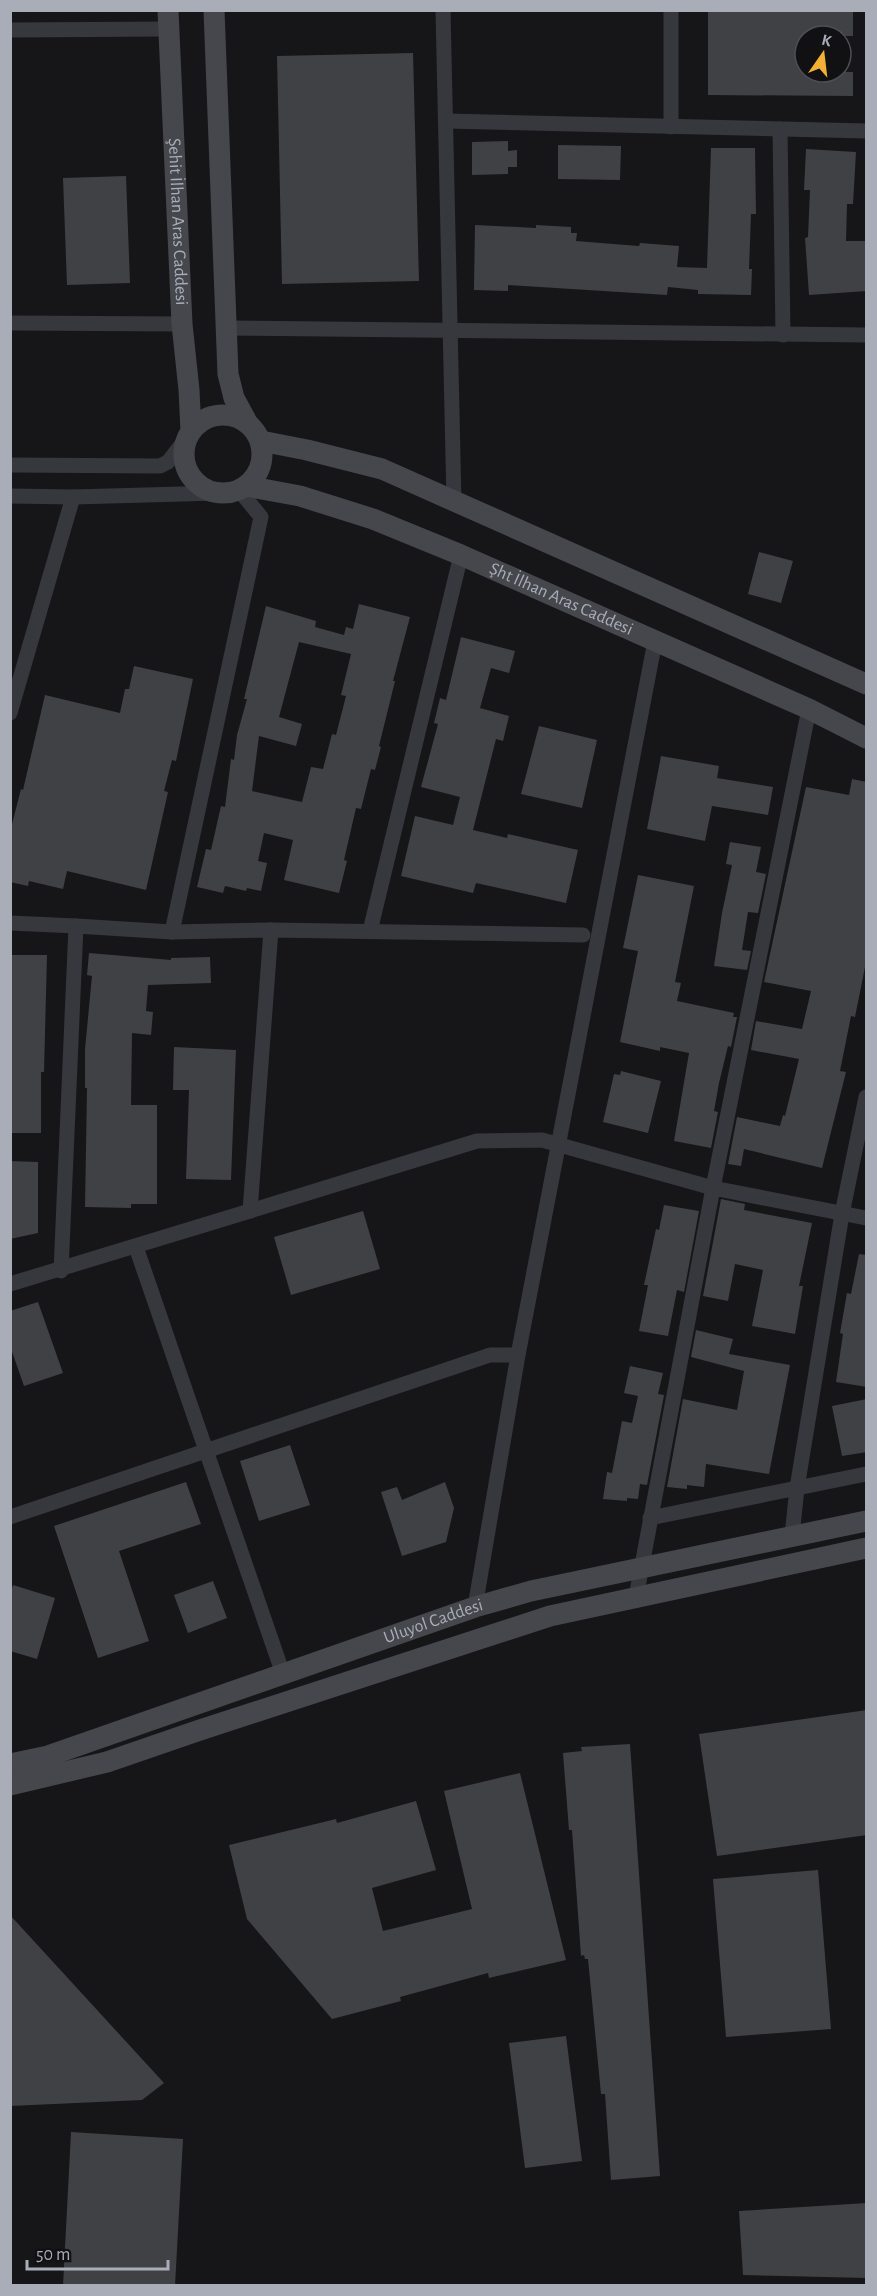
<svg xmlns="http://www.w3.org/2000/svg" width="877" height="2296" font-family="'Alegreya Sans',sans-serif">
<rect width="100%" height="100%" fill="#161618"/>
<g fill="#404145" fill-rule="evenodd">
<path d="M708,10h145v26h-48v36h48v24l-145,-1z"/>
<path d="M413,53l6,228 -137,3 -5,-228z"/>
<path d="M508,141v10l9,-1v17h-9v7l-36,1v-33z"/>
<path d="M558,145l63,1 -1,34 -62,-1z"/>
<path d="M711,148h44l1,66h-5l-2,55h3l-1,26 -53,-1v-4l-30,-3 -1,8 -159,-10v6l-34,-1 1,-65 61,3v-3l35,2v6h6l-1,8 63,5 1,-3 39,3 -2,21 30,1z"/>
<path d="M806,149l50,3 -3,52h-6l-1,37h21v50l-58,4 -4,-57 3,-1 2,-47h-6z"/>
<path d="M126,176l4,107 -63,2 -4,-107z"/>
<path d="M759,552l34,9 -12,42 -33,-9z"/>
<path d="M359,604l51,13 -17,64h2l-16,65 2,1 -6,23 -4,-1 -10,40 -5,-1 -12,52 3,1 -8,32 -55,-13 9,-40 -29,-7 -6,28 9,2 -6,28 -14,-3 -1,3 -21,-5 -2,7 -26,-6 9,-38 5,1 10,-44 4,1 6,-48 3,1 3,-25 10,-36h-3l22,-93 50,15 -1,6 29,8 2,-8 7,2zM299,642l52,12 -10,41 5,1 -10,39 -4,-1 -9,35 -12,-2 -9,35 -50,-11 7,-55 37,10 6,-22 -23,-7z"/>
<path d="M461,637l54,14 -6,22 -18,-5 -11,40 29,8 -6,25 -7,-2 -23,91 34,8 1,-4 70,16 -12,53 -90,-20 -3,10 -72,-17 14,-60 38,9 7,-28 -39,-10 17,-63 -4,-1 6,-25 6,2z"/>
<path d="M134,666l59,13 -17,82 -4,-1 -8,31 4,1 -22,98 -79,-19 -4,18 -34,-8 -1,5 -18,-4v-50l11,-43 2,1 22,-95 75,18 5,-24h4z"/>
<path d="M539,726l58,14 -15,68 -61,-14z"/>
<path d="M661,756l58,10 -2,12 56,9 -5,28 -56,-9 -7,35 -58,-12z"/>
<path d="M852,779l15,3v175l-12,60 -4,-1 -11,55 6,1 -24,96 -78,-19 -3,17 -13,-2 9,-47 43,9 3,-11 2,1 14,-57 -48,-9 5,-29 46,8 9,-38 -47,-9 42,-195 43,8z"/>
<path d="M730,842l31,5 -5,25 10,2 -8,39 -10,-1 -6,38 9,1 -4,19 -33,-4 8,-53 10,-48 -6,-1z"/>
<path d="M638,875l56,11 -19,96 6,1 -4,18 57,12 -1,4h4l-6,30 -3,-1 -9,37 -5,28 4,1 -7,36 -37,-7 15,-88 -29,-6v4l-40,-9 18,-91 -15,-3z"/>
<path d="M89,953l82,7v-2l39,-1 1,26 -63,2 -2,26 7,1 -2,23 -19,-2 -1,72h26v99h-26v4l-46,-1 2,-119h-2v-39l7,-73 -5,-1z"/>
<path d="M10,955h37l-3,117h-3v61h-31z"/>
<path d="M174,1047l62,3 -5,130 -45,-1 3,-89h-16z"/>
<path d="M621,1071l40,10 -13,52 -45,-11 11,-48 6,1z"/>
<path d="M10,1161l28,1v71l-28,6z"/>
<path d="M721,1199l24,5 -1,6 68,13 -13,63h4l-8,48 -43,-8 11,-56 -28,-6 -7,37 -25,-5z"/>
<path d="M664,1205l35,6 -15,81 -7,-2 -9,46 -29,-5 9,-46h-4l12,-56 3,1z"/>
<path d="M363,1211l17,58 -89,26 -17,-58z"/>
<path d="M859,1254l8,1v132l-31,-5 7,-48 -3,-1 7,-40 4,1z"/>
<path d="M38,1302l25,71 -39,13 -14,-40v-35z"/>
<path d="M696,1330l37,9 -4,15 61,11 -21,109 -63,-10 -2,23 -17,-2v4l-20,-2 16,-88 54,11 7,-39 -53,-14z"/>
<path d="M630,1366l33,7 -5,21 6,1 -17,90 -7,-1 -2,15 -11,-1v3l-24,-2 4,-27 5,1 10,-52 10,2 6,-27 -14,-3z"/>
<path d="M867,1399v53l-25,4 -10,-50z"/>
<path d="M290,1445l20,60 -51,16 -19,-60z"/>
<path d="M186,1482l15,42 -82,27 30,90 -51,17 -44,-132z"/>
<path d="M445,1482l9,26 -8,34 -44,14 -21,-64 16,-5 5,13z"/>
<path d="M213,1581l14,37 -39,15 -14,-38z"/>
<path d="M13,1585l42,13 -18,61 -27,-8v-56z"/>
<path d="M867,1710v125l-150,21 -18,-122z"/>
<path d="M630,1744l30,432 -49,4 -6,-86h-4l-13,-135h-3l-1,-4 -3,1 -9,-126h-3l-6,-77 19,-2 -1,-4z"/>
<path d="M520,1773l46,187 -77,18 -1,-5 -88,24 1,4 -69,18 -85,-100 -18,-74 107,-26 1,4 79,-22 20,69 -64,18 11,43 89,-22 -28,-118z"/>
<path d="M818,1870l13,159 -105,8 -13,-158z"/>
<path d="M10,1915l154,168 -22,17 -132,6z"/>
<path d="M566,2036l16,125 -57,7 -16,-125z"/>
<path d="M71,2132l112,7 -8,147h-112z"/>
<path d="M867,2203v75l-124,-3 -4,-64z"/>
</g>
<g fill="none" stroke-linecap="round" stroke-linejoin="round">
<g stroke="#37383d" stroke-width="15">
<path d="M443,10l11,492"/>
<path d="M10,30l159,-1"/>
<path d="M446,121l420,10"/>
<path d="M671,127v-117"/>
<path d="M780,129l3,206"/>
<path d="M10,323l172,1"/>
<path d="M226,328l640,7"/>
<path d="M10,465l150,1 8,-4 20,-26"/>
<path d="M10,496l63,1 145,-4"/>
<path d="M10,713l63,-216"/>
<path d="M10,923l66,3"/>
<path d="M370,931l91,-376"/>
<path d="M172,932l89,-415 -22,-27"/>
<path d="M250,1211l227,-70 65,-1 171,48 153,30"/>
<path d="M136,1247l147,427"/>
<path d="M61,1271l15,-345 96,6 99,-2 312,5"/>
<path d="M10,1284l240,-73 21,-281"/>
<path d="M10,1517l480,-162h28"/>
<path d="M650,1518l216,-44"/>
<path d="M792,1536l5,-48 45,-274 24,-117"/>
<path d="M636,1597l77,-409 96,-479"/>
<path d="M475,1607l43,-252 137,-714"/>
</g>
<g stroke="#45474d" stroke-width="21">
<path id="s1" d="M168,10l14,314 7,66 2,41"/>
<path d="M214,10l14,364 6,24 13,24"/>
<circle cx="223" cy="454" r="39"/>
<path d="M261,441l46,9 75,19 484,215"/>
<path id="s2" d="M246,486l54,10 73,23 88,36 348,154 57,29"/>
<path id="s3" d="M10,1764l38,-8 427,-149 56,-16 335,-70"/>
<path d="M10,1785l97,-23 90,-31 353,-115 316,-68"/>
</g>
</g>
<g text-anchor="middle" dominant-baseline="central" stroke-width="4.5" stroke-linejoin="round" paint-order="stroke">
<g font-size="18" fill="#a8adb8" stroke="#111113">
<text stroke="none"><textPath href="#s1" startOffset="212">Şehit İlhan Aras Caddesi</textPath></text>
<text stroke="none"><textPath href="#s2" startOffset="336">Şht İlhan Aras Caddesi</textPath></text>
<text stroke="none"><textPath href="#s3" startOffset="447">Uluyol Caddesi</textPath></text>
</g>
</g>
<rect width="877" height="2296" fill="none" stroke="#a8adb8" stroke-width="24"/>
<g transform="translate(823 54) rotate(14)"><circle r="28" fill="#111113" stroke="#4d4f55" stroke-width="1.5"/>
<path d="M0-4.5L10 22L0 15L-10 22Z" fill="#f2b134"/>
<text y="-9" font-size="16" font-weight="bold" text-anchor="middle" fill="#a8adb8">K</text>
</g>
<path d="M27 2260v9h141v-9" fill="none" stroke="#a8adb8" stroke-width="3"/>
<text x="36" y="2260" font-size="18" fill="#a8adb8" stroke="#111113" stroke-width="4.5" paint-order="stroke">50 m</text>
</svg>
